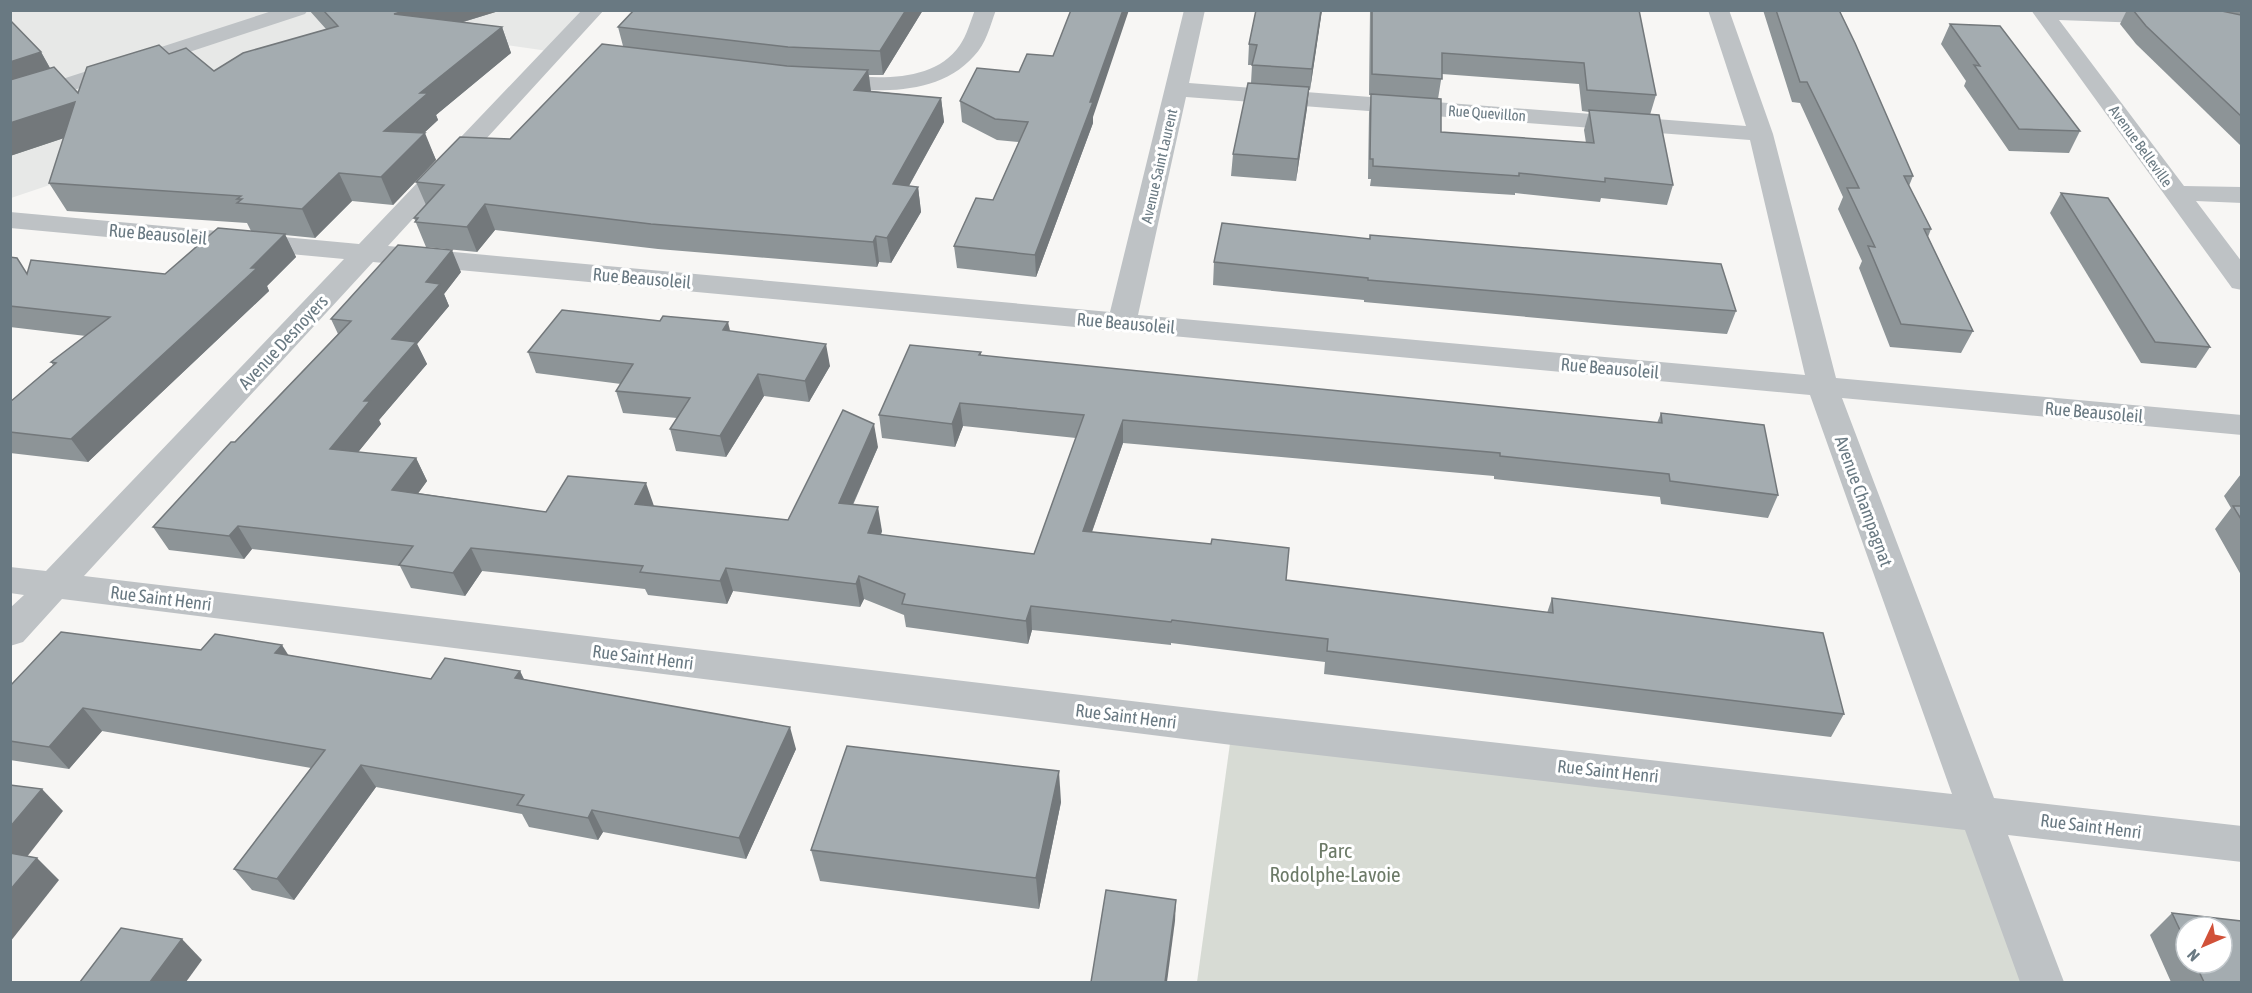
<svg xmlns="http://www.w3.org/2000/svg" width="2252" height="993" font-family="'Asap Condensed',sans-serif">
<rect width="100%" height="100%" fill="#f7f6f4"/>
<path fill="#e7e8e7" d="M10,11h584l-39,41 -78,-11 -466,157z"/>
<path fill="#d7dbd4" d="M1232,729l747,84 63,169h-845z"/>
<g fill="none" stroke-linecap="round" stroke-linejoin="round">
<g fill="#bec2c5" fill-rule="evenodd">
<path d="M582,10h22l-216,236 722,66 74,-302h21l-16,73 557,43 -38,-116h21l44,124 63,244 406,37v20l-400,-37 152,400 248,28v36l-234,-27 56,147h-44l-55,-152 -733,-85 -1170,-146 -39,43 -13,4v-38l14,-13 -14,-2v-26l36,4 298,-312 -334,-31v-16l349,32zM1186,97l564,43 55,235 -667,-60zM373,262l1437,133 142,399 -720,-81 -1148,-137z"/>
<path d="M975,10h21c-6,16 -10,34 -22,46 -37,42 -99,35 -149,32l-8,-2 -3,-5 3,-5 8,-2c43,3 106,13 135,-29 7,-10 10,-23 15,-35z"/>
<path d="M2031,10l169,3 42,7v13l-42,-8 -141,-5 125,166 58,1v16l-46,-2 46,61v28l-10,-2z"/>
</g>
<path fill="#bec2c5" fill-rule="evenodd" d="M275,10h33l-3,4 -295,97v-15z"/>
</g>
<g fill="#8d9497" fill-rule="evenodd">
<path d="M309,10h193l-39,12 39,5 9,26 -75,62 2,5 -14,13 12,27 -43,45 -41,-4 -37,37 -30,-3 11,22 -29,29 2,5 -181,171 -78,-9v-51l43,-37 -2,-3 35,-26 -76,-9v-70l17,16 138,1 86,-43 -4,-8 -180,-12 -18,-28 15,-45 -54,18v-136l31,32 9,16 28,25 91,-39 45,17 112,-42z"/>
<path d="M631,10h292l-40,65h-14l2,16 70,7 3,24 -35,64 9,1 3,25 -30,51 -12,-1 -2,5 -219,-18 -163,-19 -18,22 -51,-5 -12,-29 12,-13 -10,-23 94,-43 113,-93 -5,-19 13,-14z"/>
<path d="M1256,10h66l-12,80h-1l-2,18 -11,73 -65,-5 2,-22 18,-71 1,-18h-4l1,-21z"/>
<path d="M1370,10h269l17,85 -6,20 23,70 -6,20 -66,-7 -1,4 -85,-9v2l-145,-9 1,-7h-3l1,-66 2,-18h-2zM1442,74l137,10 3,27 7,1 -5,18 2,13 -145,-11 -3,-33z"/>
<path d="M1763,10h76l74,166 -4,10 22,43 -3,8 45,94 -12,22 -71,-6 -31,-79 3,-7 -24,-52 5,-12 -43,-94 -8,-1z"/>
<path d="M2127,10h114v136l-105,-102 -16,-20z"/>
<path d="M1950,24l130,107 -11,22 -60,-2 -45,-65 2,-5 -25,-37z"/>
<path d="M1019,72l74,45v6l-57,154 -79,-9 -3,-22 39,-46 26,-58 -22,-2 -35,-18 -2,-21z"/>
<path d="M2061,193l149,154 -14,21 -55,-5 -91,-150z"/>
<path d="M1214,262l522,49 -9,23 -112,-9 -251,-23v-2l-151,-15z"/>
<path d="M461,272l-17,22 5,12 -32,38 10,20 -48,56 2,4 -23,28 58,6 11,23 -9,12 128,19 107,-6 135,14 90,-73 -25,58 29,26 -1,4 153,19 42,-116 -113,-12 -8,21 -73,-9 -3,-23 102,-63v4l676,67 4,-10 117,82 -10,23 -107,-14 -1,-7 -166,-18v-3l-371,-33 -31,89 194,48 261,33 5,-15 292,116 -13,23 -507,-63 1,-12 -154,-19v2l-139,-15 -4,14 -122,-17 -2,-12 -40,-16 -4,8 -127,-16 -6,13 -79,-9 -3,-6 -163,-18 -17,25 -54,-8 -11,-22 -148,-17 -8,10 -75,-9 -16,-23 185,-193 -7,-15z"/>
<path d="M730,331l100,35 -21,36 -45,-6 -38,61 -50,-6 -6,-22 7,-11 -54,-5 -7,-22 5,-7 -85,-11 -8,-21z"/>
<path d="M2241,474v101l-26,-46 16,-21 -7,-12z"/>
<path d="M201,650l87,5 143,24 89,-8 4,8 272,70 -50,110 -143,-27 -5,8 -69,-13 -7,-13 -146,-27 -82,113 -42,-10 -18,-21 77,-101 -209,-37 -33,38 -59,-9v-74z"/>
<path d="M1061,802l-22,107 -219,-28 -9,-31z"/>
<path d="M2172,913l69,69h-70l-21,-47zM2186,927l36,36h-36z"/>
</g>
<g fill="#73787b">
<path d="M407,10h95l-98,30 -10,-26z"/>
<path d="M906,10h17l-40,65 -3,-24z"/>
<path d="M1123,10h6l-36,107v6l-57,154 -1,-22z"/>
<path d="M1321,10h1l-12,80 2,-21z"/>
<path d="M502,27l9,26 -75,62 2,5 -42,39 -12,-28 36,-38z"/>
<path d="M41,52l15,27 -46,14v-31z"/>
<path d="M868,70l3,23 -17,-3z"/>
<path d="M1309,87l-2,21 -11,73 2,-22z"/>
<path d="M941,98l3,24 -48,87 -3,-25z"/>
<path d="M75,102l16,27 -81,27v-33z"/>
<path d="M425,133l11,27 -43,45 -12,-28z"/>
<path d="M339,173l13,28 -37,37 -13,-29z"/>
<path d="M918,187l3,25 -30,51 -4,-25z"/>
<path d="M485,204l10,26 -18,22 -10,-25z"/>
<path d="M285,234l11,23 -29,29 2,5 -181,171 -17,-23z"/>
<path d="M876,236l3,26 -2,5 -4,-25z"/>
<path d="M452,250l9,22 -17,22 5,12 -32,38 10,20 -48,56 2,4 -39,48 -12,-23 34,-48 28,-62 34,-57z"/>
<path d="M728,322l5,21 -10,-13z"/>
<path d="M826,344l4,22 -21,36 -4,-21z"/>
<path d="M758,374l6,22 -38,61 -6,-21z"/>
<path d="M960,403l3,23 -8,21 -3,-23z"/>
<path d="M1123,420v23l-39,111 -1,-23z"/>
<path d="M874,424l4,23 -35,79 -4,-23z"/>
<path d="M416,458l11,23 -23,32 -12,-23z"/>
<path d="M646,483l8,23 -19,-2z"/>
<path d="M878,507l4,24 -10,25 -4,-23z"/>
<path d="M238,526l14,23 -8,10 -15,-23z"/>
<path d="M471,548l11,23 -17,25 -12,-23z"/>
<path d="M726,568l7,23 -6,13 -7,-23z"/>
<path d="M859,576l5,23 -4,8 -4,-23z"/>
<path d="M1031,606l1,24 -4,14 -2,-23z"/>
<path d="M282,645l14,22 -21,-14z"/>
<path d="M520,671l10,23 -15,-16z"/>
<path d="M83,708l19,23 -33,38 -20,-22z"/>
<path d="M790,727l6,22 -50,110 -7,-21z"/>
<path d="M361,765l15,22 -82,113 -17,-21z"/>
<path d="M1059,771l2,31 -22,107 -3,-31z"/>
<path d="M42,789l21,22 -48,61 -5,-4v-41z"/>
<path d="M592,810l11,22 -5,8 -10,-22z"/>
<path d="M37,858l22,22 -49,62v-52z"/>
<path d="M1176,900l-1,21 -8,61h-2z"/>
<path d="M182,939l20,21 -16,22h-36z"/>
</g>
<g fill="#a4acb0" stroke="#73787b" stroke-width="1.5">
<path d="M323,10h84l-13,4 108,13 -82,66h8l-44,38 41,2 -44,44 -42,-4 -37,36 -65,-6 5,-4h-5l4,-3 -192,-13 26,-81 -65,21v-43l44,-13 24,26 9,-26 72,-22 10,9 17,-6 28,23 29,-18 95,-27z"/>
<path d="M634,10h272l-26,41 -92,-4 -170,-20z"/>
<path d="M1071,10h52l-33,92h3l-58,153 -81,-9 22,-48 17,2 35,-78 -33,-3 -35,-18 17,-33 42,4 8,-18 26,2z"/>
<path d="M1256,10h65l-9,59 -60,-4 5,-20 -8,-1z"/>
<path d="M1372,10h267l17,85 -69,-5 -3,-27 -142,-10v26l-70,-5z"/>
<path d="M1776,10h63l16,33 58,133h-9l27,53h-7l49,102 -72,-7 -33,-78 7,1 -28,-59h12l-52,-106h-7z"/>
<path d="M2133,10h84l24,5v101l-95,-90z"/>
<path d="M10,20l31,32 -31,10z"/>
<path d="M1950,24l50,2 80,105 -61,-2 -45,-64 6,1z"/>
<path d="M602,44l185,22 81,4 -14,20 87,8 -48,86 25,3 -31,51 -11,-2 -3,6 -222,-18 -166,-20 -18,23 -52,-5 3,-4h-4l30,-33 -28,-3 44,-45 50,2z"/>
<path d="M1248,83l61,4 -11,72 -65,-5z"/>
<path d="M1371,94l70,5v33l153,11 -5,-33 70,5 14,70 -68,-7v4l-86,-9v3l-146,-10v-7h-3z"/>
<path d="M2061,193l47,5 102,149 -55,-5z"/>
<path d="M1222,223l148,16v-4l351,29 15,47 -114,-9 -254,-22v-2l-154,-16z"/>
<path d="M218,228l67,6 -34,34h6l-186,171 -61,-7v-30l46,-39 -5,-1 59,-45 -100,-11v-49l7,1 10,16 4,-14 134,14z"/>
<path d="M398,245l54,5 -26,32 14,2 -48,55 24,3 -52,59h6l-40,48 86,9 -24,32 154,22 22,-36 78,7 -11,21 153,16 55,-110 31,14 -35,79 39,4 -10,26 166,21 50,-139 -124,-12 -8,21 -73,-9 31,-70 71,7 -2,3 683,68 -1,-10 103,12 14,70 -108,-14 -1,-7 -169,-18v-3l-377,-33 -40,111 128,13 1,-5 77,9 -3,32 267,33 -1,-15 271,35 21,81 -517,-63 1,-12 -156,-19 -1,2 -140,-16 -5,15 -124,-17 3,-10 -46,-18 -3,8 -130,-16 -6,13 -80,-9 3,-6 -172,-18 -18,25 -54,-8 14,-19 -175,-20 -9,10 -76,-9 78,-85h4l116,-121 -20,-2z"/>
<path d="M562,310l98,11 3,-5 65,6 -5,8 103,14 -21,37 -47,-7 -38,62 -50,-7 20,-31 -74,-7 17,-27 -105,-12z"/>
<path d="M2233,506h8v13z"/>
<path d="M61,632l140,18 14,-16 67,11 -7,8 156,26 14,-21 75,13 -5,7 275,49 -51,111 -147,-28 -4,8 -71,-13 7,-10 -163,-30 -84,114 -43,-10 91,-119 -242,-42 -34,39 -39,-6v-55z"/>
<path d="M847,746l212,25 -23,107 -225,-28z"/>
<path d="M10,785l32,4 -32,38z"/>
<path d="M10,853l27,5 -27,32z"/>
<path d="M1106,890l70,10 -11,82h-74z"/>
<path d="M2172,913l69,8v61h-37l-9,-19h27v-36h-36v16z"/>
<path d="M121,928l61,11 -32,43h-70z"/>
</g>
<g text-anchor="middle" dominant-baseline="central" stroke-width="6" stroke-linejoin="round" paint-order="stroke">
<g font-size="15" fill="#697982" stroke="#fff">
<text transform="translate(1487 113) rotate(4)">Rue Quevillon</text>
<text transform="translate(2141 146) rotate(54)">Avenue Belleville</text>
<text transform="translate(1159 166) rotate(-77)">Avenue Saint Laurent</text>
</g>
<g font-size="18" fill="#697982" stroke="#fff">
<text transform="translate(158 234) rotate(5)">Rue Beausoleil</text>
<text transform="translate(642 278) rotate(5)">Rue Beausoleil</text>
<text transform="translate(1126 323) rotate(5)">Rue Beausoleil</text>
<text transform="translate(283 342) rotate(-47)">Avenue Desnoyers</text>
<text transform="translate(1610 368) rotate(5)">Rue Beausoleil</text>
<text transform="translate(2094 412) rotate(5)">Rue Beausoleil</text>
<text transform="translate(1864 501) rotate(70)">Avenue Champagnat</text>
<text transform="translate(161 598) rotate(7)">Rue Saint Henri</text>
<text transform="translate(643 657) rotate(7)">Rue Saint Henri</text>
<text transform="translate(1126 716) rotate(7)">Rue Saint Henri</text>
<text transform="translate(1608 771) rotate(6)">Rue Saint Henri</text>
<text transform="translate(2091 826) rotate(7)">Rue Saint Henri</text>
</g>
<g font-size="21" fill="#6c7a67" stroke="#fff">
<text x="1335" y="850">Parc<tspan x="1335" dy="24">Rodolphe-Lavoie</tspan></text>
</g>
</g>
<rect width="2252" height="993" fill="none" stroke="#697982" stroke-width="24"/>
<g transform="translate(2204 945) rotate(226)"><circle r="28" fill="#ffffff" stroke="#c3c9cd" stroke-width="1.5"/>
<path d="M0-4.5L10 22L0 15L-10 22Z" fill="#d15139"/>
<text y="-9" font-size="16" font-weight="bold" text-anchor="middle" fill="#697982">N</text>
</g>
</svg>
